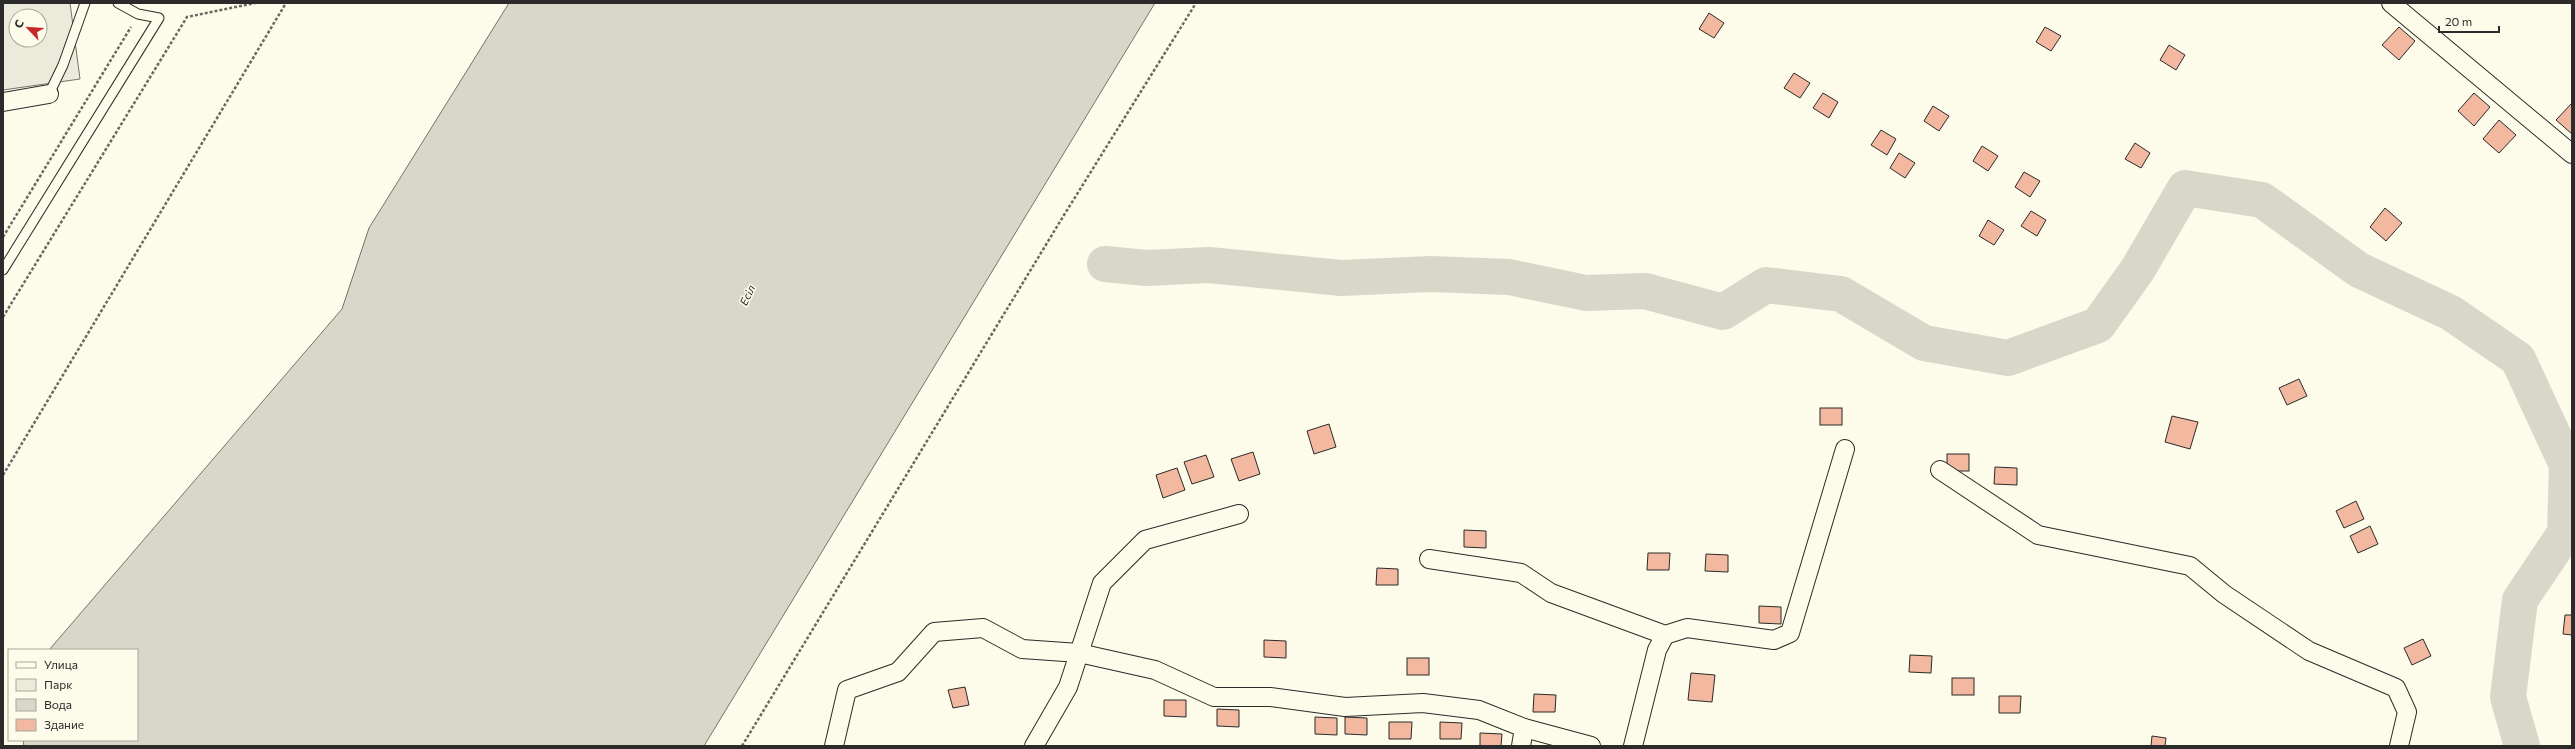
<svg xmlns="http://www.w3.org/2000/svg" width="2575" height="749" font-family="Commissioner,sans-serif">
<rect width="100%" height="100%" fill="#fdfbea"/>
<path fill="#ecebdb" stroke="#74746e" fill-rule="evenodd" d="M3,3h67l10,76 -77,11zM16,16h24v24h-24z"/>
<path fill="#d8d7c9" stroke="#74746e" d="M509,3h646l-451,743h-680l-1,-6h114v-90h-88l293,-341 27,-81z"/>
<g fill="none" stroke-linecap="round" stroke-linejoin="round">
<path stroke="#d8d7c9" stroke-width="36" d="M1105,264l42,4 62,-3 132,13 90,-4 78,3 77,16 59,-2 78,21 43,-27 75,9 83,49 84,15 90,-33 40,-56 47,-81 77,12 97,70 92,43 67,46 49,106 -2,68 -45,67 -12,97 14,49"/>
</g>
<g fill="#f2b8a0" stroke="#2b2b2b">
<path d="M1709,13l15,10 -10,15 -15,-9z"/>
<path d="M2045,27l16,9 -10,15 -15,-9z"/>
<path d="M2399,27l16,14 -16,19 -17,-15z"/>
<path d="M2169,45l16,10 -9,15 -16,-10z"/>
<path d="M1794,73l16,10 -10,15 -16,-10z"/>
<path d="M1823,93l15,9 -9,16 -16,-10z"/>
<path d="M2474,93l16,14 -16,19 -16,-15z"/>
<path d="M2572,103v31l-16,-14z"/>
<path d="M1933,106l16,10 -10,15 -15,-10z"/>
<path d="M2499,120l17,15 -17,18 -16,-14z"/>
<path d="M1881,130l15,9 -9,16 -16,-10z"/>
<path d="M2135,143l15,10 -9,15 -16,-9z"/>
<path d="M1982,146l16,10 -10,15 -15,-10z"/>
<path d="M1899,153l16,10 -10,15 -15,-10z"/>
<path d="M2024,172l16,9 -10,16 -15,-10z"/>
<path d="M2385,208l17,15 -16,18 -16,-14z"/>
<path d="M2031,211l15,9 -9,16 -16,-10z"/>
<path d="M1988,220l16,10 -10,15 -15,-9z"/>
<path d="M2299,379l8,17 -20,9 -8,-17z"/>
<rect x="1820" y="408" width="22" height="17"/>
<path d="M2172,416l26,6 -8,27 -25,-7z"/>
<path d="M1329,424l7,23 -22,7 -7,-23z"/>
<path d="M1253,452l7,22 -21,7 -8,-22z"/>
<rect x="1947" y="454" width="22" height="17"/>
<path d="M1206,455l8,22 -22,7 -8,-22z"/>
<path d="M1995,467l22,1v17l-23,-1z"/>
<path d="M1177,468l8,22 -22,8 -7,-23z"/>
<path d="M2356,501l8,18 -20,9 -8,-17z"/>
<path d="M2370,526l8,18 -20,9 -8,-17z"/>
<path d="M1464,530l22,1v17l-22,-1z"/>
<path d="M1648,553h22l-1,17h-22z"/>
<path d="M1706,554l22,1v17l-23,-1z"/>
<path d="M1377,568l21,1v16h-22z"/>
<path d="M1759,606l22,1v17l-22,-1z"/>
<path d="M2565,615h7v20l-9,-1z"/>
<path d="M2423,639l8,17 -19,9 -8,-17z"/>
<path d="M1264,640l22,1v17l-22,-1z"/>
<path d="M1910,655l22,1 -1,17 -22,-1z"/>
<rect x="1407" y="658" width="22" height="17"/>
<path d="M1691,673l24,2 -3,27 -24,-2z"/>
<rect x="1952" y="678" width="22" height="17"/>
<path d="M965,687l4,18 -16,3 -5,-18z"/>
<path d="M1534,694l22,1 -1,17h-22z"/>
<path d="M1999,696h22l-1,17h-21z"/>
<path d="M1164,700h22v17l-22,-1z"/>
<path d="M1217,709l22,1v17l-22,-1z"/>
<path d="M1315,717l22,1v17l-22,-1z"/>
<path d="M1345,717l22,1v17l-22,-1z"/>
<path d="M1389,722h23l-1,17h-22z"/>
<path d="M1440,722l22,1 -1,16h-21z"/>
<path d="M1480,733l22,1 -1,12h-21z"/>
<path d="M2152,736l14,2 -1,8h-14z"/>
</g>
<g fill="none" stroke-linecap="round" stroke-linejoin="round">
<g stroke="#2b2b2b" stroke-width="11">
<g id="service">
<path d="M49,94l14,-29 22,-62"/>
<path d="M3,270l156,-252 -21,-4 -20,-11"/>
</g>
</g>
<g stroke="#2b2b2b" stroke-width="20">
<g id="minor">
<path d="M2391,3l181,151"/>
<path d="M3,102l46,-8"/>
<path d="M1940,470l98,65 152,31 34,28 85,57 87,37 11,24 -8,34"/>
<path d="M1429,559l92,14 30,20 114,42 22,-7 87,12 16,-7 55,-184"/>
<path d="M834,746l13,-56 51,-18 36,-40 49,-4 39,21 57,4 76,17 59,27h56l75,10 78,-4 56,7 45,18 67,18"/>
<path d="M1034,746l34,-59 34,-104 43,-43 94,-26"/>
<path d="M1521,746l3,-18"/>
<path d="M1633,746l24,-96 8,-15"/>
</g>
</g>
<g stroke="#6a6964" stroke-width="2.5" stroke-dasharray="3 2" stroke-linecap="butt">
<path d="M3,237l128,-210"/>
<path d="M3,317l184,-300 68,-14"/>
<path d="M3,475l283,-472"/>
<path d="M742,746l322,-531 132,-212"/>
</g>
<use href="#service" stroke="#fdfbea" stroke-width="9"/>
<use href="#minor" stroke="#fdfbea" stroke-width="18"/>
</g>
<g text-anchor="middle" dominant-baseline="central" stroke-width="3" stroke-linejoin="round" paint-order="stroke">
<g font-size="11" font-style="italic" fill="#2b2b2b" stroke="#fdfbea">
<text transform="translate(747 295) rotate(-65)">Есіл</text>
</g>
</g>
<rect width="2575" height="749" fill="none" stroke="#2b2b2b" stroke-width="8"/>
<rect x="8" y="649" width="130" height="92" fill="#fdfbea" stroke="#a9a89e"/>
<rect x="16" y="662" width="20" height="6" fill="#fdfbea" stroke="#a9a89e"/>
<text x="44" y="669" font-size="12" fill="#2b2b2b">Улица</text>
<rect x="16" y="679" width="20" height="12" fill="#ecebdb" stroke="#a9a89e"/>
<text x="44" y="689" font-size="12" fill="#2b2b2b">Парк</text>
<rect x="16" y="699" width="20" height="12" fill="#d8d7c9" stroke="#a9a89e"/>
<text x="44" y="709" font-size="12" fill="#2b2b2b">Вода</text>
<rect x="16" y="719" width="20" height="12" fill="#f2b8a0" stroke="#a9a89e"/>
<text x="44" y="729" font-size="12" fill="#2b2b2b">Здание</text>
<g transform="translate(28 28) rotate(295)"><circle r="19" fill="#fdfbea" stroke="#a9a89e"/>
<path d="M0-3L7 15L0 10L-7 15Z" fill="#c62828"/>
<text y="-6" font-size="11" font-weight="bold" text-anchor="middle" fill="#2b2b2b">С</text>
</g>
<path d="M2439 26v6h60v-6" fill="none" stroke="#2b2b2b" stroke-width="2"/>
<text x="2445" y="26" font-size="12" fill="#2b2b2b" stroke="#fdfbea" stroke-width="3" paint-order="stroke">20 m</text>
</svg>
